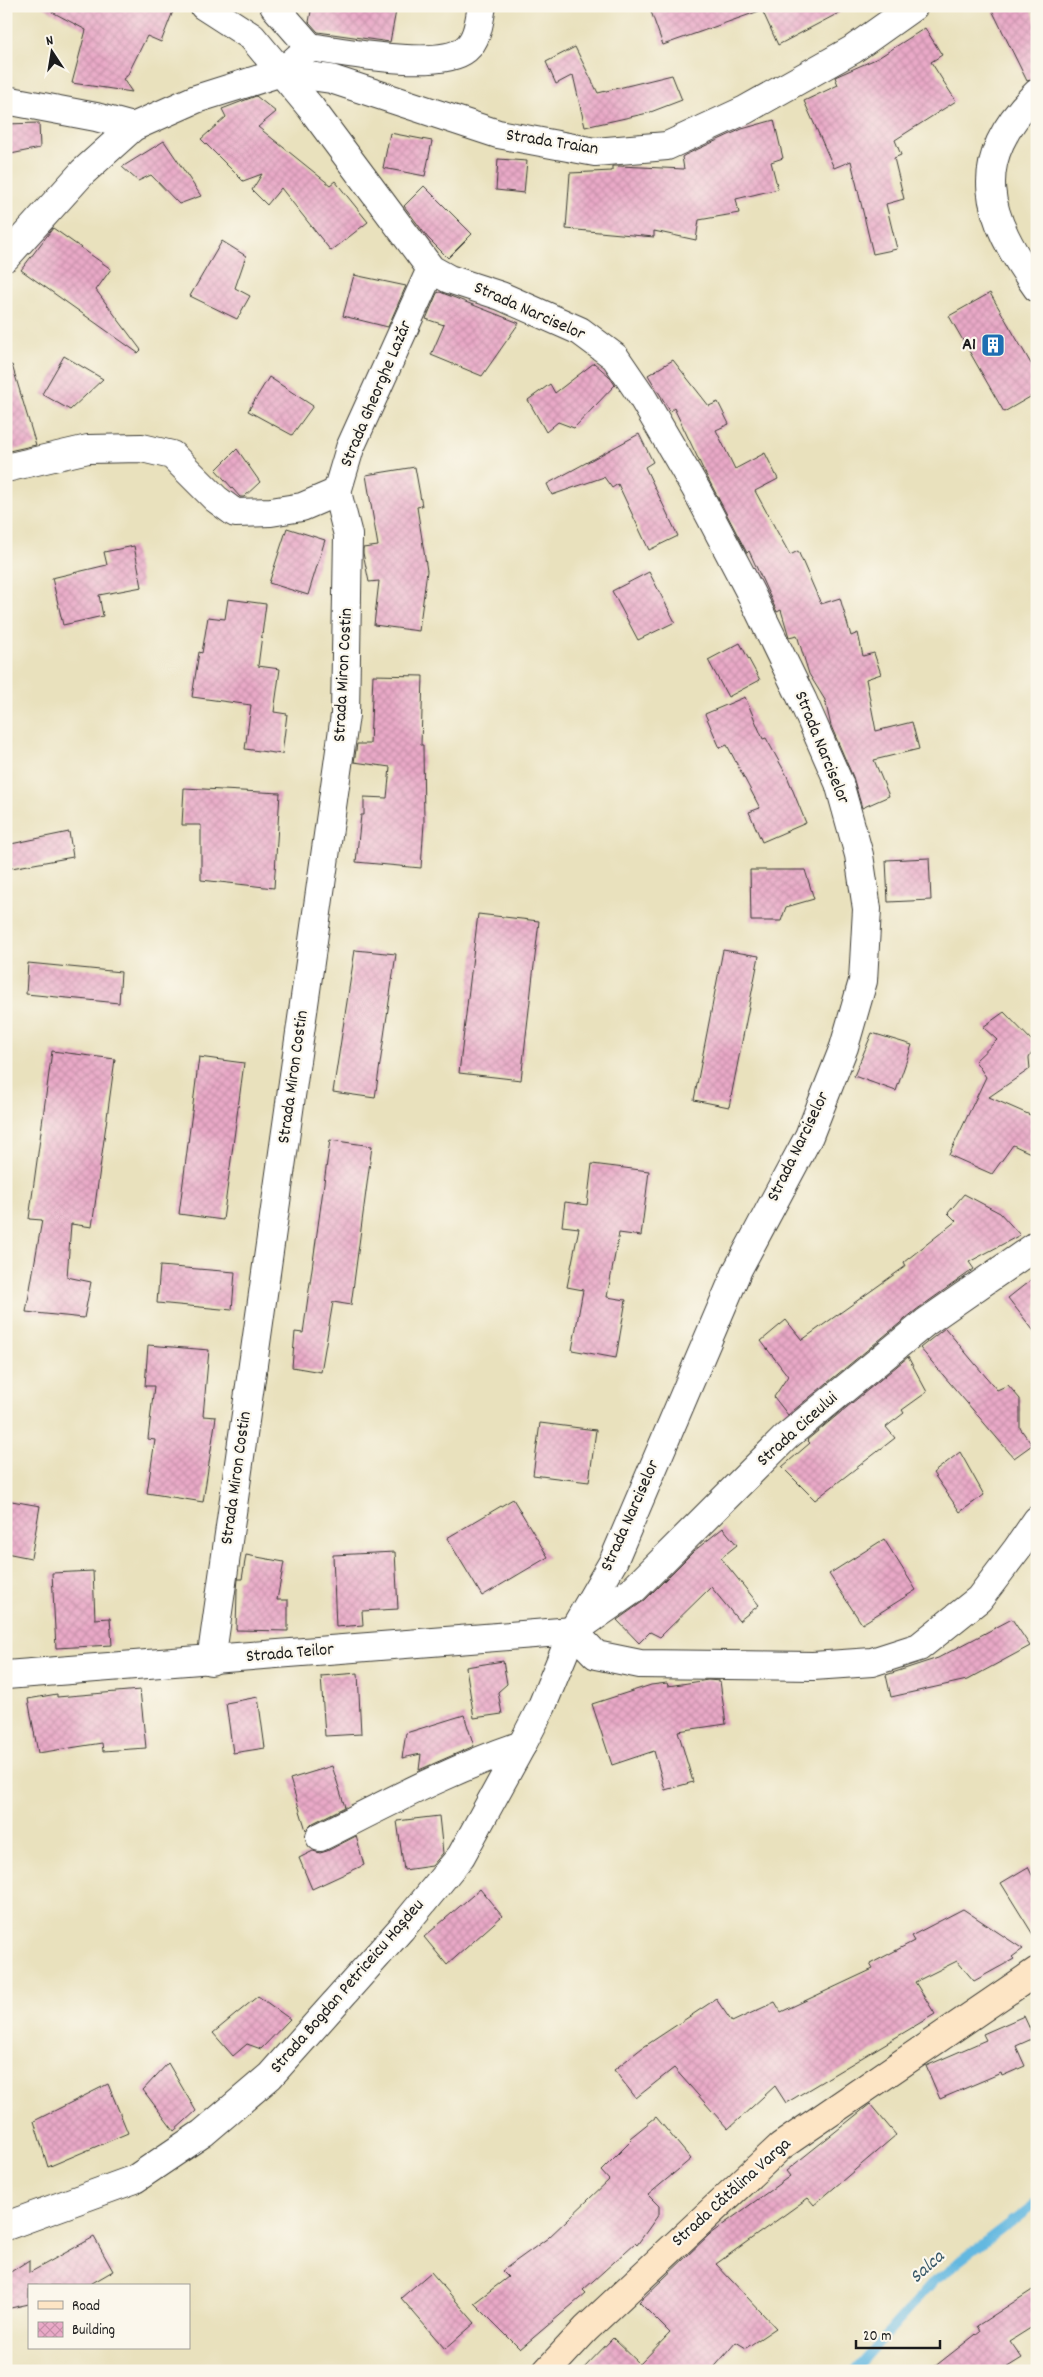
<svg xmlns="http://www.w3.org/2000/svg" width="1043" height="2377" font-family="Dekko,sans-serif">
<defs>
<pattern id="building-cross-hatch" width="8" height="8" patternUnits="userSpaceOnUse" patternTransform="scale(1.25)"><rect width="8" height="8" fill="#e9a9c7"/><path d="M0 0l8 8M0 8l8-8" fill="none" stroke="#c791aa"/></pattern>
</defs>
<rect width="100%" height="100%" fill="#fbf7ec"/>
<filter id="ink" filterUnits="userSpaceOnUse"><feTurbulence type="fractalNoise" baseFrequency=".02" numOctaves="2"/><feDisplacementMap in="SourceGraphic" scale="10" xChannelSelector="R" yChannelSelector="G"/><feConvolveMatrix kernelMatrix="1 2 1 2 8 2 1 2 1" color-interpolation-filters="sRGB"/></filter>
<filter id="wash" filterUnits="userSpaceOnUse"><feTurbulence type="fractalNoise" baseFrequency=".0096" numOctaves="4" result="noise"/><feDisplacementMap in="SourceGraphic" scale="20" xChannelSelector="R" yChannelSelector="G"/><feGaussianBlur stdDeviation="1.12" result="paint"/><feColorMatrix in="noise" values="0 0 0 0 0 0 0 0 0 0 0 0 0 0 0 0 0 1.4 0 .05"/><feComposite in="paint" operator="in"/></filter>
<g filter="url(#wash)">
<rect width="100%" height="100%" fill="#e9e1bd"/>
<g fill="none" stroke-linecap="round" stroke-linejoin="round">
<path stroke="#64b8e0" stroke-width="9" d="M854,2371l81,-91 102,-78"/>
</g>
<g id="blocks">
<g fill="url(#building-cross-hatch)">
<path d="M41,6h134l-14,36 -14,-6 -20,40 -4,3 9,13 -60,-9 14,-53z"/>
<path d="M312,6h85l-7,36 -72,-10 -9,-10z"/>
<path d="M649,6h203l-74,39 -16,-35 -99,35z"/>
<path d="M990,6h39l8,17v55l-10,3z"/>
<path d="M925,28l17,27 -11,7 25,39 -61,39 6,15 -7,3 10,41 -18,5 11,45 -24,5 -22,-93 -17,7 -30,-67 34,-16 -3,-8 43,-19z"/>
<path d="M575,47l23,46 74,-18 10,25 -34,13 -63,14 -12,-52 -17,9 -10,-22z"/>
<path d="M256,96l20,16 -18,15 72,58 5,-4 33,41 -37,29 -50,-63 -14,17 -15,-15 10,-16 -19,7 -42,-42 25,-22 -4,-8z"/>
<path d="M774,120l9,38 -12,4 7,27 -42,10 3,14 -40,7 -3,20 -42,-9v6l-88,-8 4,-56 42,-2v-5h8l64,3 -2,-12 3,-2 57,-26z"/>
<path d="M39,123l1,25 -34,7v-31z"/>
<path d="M390,133l42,8 -7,35 -42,-8z"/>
<path d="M164,141l13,19 24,36 -22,8 -28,-29 -13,6 -16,-14z"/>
<path d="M498,159l29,2 -3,32 -28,-3z"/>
<path d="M424,186l48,48 -24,24 -20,-20 -24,-32z"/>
<path d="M53,228l58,41 -15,21 45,60 -3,3 -117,-83z"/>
<path d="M222,241l24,15 -11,32 15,8 -13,23 -47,-23z"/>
<path d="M354,275l52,11 -18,41 -45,-11z"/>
<path d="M440,292l79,31 -37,53 -51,-21 13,-30 -18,-6 11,-26z"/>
<path d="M990,293l47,81v19l-33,19 -55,-96z"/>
<path d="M64,356l39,23 -33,31 -28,-16z"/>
<path d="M673,360l36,46 9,-4 11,22 -13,6 19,39 30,-16 13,26 -23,12 35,64 8,-4 23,53 19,-6 11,38 7,-3 5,23 11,-3 7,21 -15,5 10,52 36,-9 7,27 -45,11 15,36 -27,12 -9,-31 -22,-51 -6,-26 -16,-26 -12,-39 -8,2 -8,-27 -4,2 -28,-61 -2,2 -44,-84 -29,-61 -4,3 -22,-36z"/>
<path d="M594,363l15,13 6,9 -41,43 -16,-6 -12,10 -18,-32 22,-16 5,9z"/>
<path d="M12,365l24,80 -27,6 -3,-9v-76z"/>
<path d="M269,377l44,29 -21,29 -44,-24z"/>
<path d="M639,434l14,28 -8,5 33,69 -29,14 -31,-66 -6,4 -8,-11 -52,18 -5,-11z"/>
<path d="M237,449l23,33 -16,15h-4l-24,-27z"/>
<path d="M415,467l7,39 -5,1 10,64 -8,60 -45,-6 5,-44 -10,1 -6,-29v-5l15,-2 -12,-71z"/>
<path d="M287,528l38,12 -17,55 -39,-12z"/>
<path d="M134,546l8,41 -43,8 4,21 -40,9 -11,-47 55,-13 -3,-13z"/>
<path d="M649,572l26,50 -37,18 -26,-49z"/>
<path d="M228,599l38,5 -8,62 22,3 -6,43 13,2 -5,40 -37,-5 6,-44 -59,-8 7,-45 3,1 6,-36 17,2z"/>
<path d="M740,643l20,37 -32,17 -20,-37z"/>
<path d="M373,675l50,1 -2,69h2l1,78 -3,45 -65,-6 5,-47h3v-18l23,1 3,-31 -36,-5 3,-18h13z"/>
<path d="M745,697l18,42 3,-1 21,38 19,47 -44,19 -13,-30 11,-4 -33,-63 -7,3 -15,-34z"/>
<path d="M184,788l96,5 -6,95 -73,-8v-55h-19z"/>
<path d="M69,832l4,25 -67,12v-24z"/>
<path d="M929,858l2,42 -43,2 -2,-42z"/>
<path d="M750,870h55l9,29 -28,8 -5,14h-30z"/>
<path d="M478,914l61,7 -18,159 -62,-7z"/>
<path d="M355,950l41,4 -21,144 -42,-6z"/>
<path d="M723,950l36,6 -30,151 -35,-7z"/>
<path d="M28,963l93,9 -2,31 -93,-9z"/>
<path d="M1004,1012l32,33 -7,13 1,11 -41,28 48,21v38l-24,-11 -21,29 -43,-19 37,-78 -11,-16 22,-21 -14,-13z"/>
<path d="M872,1033l40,12 -16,46 -42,-15z"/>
<path d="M52,1051l63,8 -23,168 -21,-3 -4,53 24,5 -7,36 -58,-6 16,-92 -13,-1z"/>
<path d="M199,1057l45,6 -21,157 -44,-6z"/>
<path d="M330,1140l42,6 -21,159 -18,-3 -12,70 -29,-5 3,-35 8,1z"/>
<path d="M592,1164l57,7 -8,65 -22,-3 -12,64 19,3 -10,58 -44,-8 11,-60 -16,-3 12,-59 -17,-2 3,-24 22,3z"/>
<path d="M964,1194l36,19 20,22 -51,27 5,7 -58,41 -128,105 -14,-18 14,-21 -27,-35 25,-21 16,20 104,-74 -2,-4 52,-41 -8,-8z"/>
<path d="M160,1266l75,6 -3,38 -75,-7z"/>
<path d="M1037,1275v60l-29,-37z"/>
<path d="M945,1328l52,62 11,-5 12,14v29l12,17 -18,13 -94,-110z"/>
<path d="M148,1345l61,5 -6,66 13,1 -13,85 -56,-9 8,-53 -7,-1 6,-53h-9z"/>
<path d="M908,1357l19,35 -25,18 2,3 -18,14 9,11 -80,62 -33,-33 28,-24 -3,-3z"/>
<path d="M540,1423l56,7 -7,52 -56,-7z"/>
<path d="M960,1452l24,43 -24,17 -27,-39z"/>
<path d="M513,1499l35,58 -66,39 -35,-58z"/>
<path d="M6,1500l34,6 -9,52 -25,-5z"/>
<path d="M723,1528l14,17 -16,13 38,47 -20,16 -28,-34 -51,50 -10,-5 -11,11 -22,-23 28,-20 49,-49z"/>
<path d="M884,1539l32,51 -54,34 -33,-50z"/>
<path d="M395,1552l3,57 -36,2 1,14 -27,2 -3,-72z"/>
<path d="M246,1555l38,7 -7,38h11v31l-52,-1 1,-40 1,-11h4z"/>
<path d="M93,1571l2,48 15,-1 2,27 -56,3 -4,-75z"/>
<path d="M1012,1619l18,27 -63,34 -76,17 -5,-22 52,-17z"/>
<path d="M503,1661l4,23 -9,8 4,22 -28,4 -8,-51z"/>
<path d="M358,1673l3,61 -36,2 -4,-60z"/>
<path d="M708,1680l12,1 6,43 -48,7 15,51 -28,8 -11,-39 -42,14 -20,-61 59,-19 16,-2 1,3z"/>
<path d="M140,1690l6,58 -43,3 -1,-8 -64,10 -10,-54 29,-5v3z"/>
<path d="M258,1697l7,51 -32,5 -7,-50z"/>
<path d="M464,1715l10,31 -55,24 2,-16 -19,4 4,-25z"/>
<path d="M332,1766l13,41 -32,16 -7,7 -16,-51z"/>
<path d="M439,1816l4,37 -11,13 -28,4 -7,-49z"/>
<path d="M356,1836l8,29 -52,24 -13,-31 14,-7 7,2 7,-2z"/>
<path d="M1028,1867l9,18v56l-36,-58z"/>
<path d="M480,1889l22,27 -55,49 -23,-28z"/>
<path d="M963,1909l60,40 -11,8 2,2 -40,22 -17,-20 -42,21 20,32 -149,89 -11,-17 -47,43 -54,-61 -38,30 -22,-28 28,-22 74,-49 16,23 43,-20 6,10 92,-43 -3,-5 44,-23 -3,-5z"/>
<path d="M258,1996l32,23 -29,30 -14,-5 -14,12 -20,-23z"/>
<path d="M1024,2016l10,22 -18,8 9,20 -23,10 -1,-3 -61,26 -14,-33 60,-26 -3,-6z"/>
<path d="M168,2063l28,48 -22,20 -31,-41z"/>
<path d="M108,2084l20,49 -80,34 -14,-46z"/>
<path d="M870,2104l26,31 -82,70 -6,-7 -92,66 60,64 -30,20 -10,-6 -25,29h-130l32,-33 27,26 30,-31 -31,-31 71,-68 80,-58 -4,-5z"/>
<path d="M656,2117l35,42 -43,36 11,11v8l-22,31 -2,-2 -52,47 3,3 -66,56 -46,-46 34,-26 -6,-6 46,-33 61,-58 -8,-9 31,-31 -2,-2z"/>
<path d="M94,2237l19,34 -26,15h-58v18l-23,5v-34l23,-15v13z"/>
<path d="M431,2272l44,51 -30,26 -44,-51z"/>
<path d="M1037,2287v37l-27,17 12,17 -21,13h-72l51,-40 -3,-5z"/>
</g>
</g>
</g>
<g filter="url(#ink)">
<use href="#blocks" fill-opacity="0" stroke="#3b3a34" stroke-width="1"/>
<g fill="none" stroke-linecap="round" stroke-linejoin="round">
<g stroke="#3b3a34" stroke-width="30">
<g id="street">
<path d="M274,6l36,41"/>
<path d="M282,72l49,7 167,55 97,18 72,-6 78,-36 107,-60 62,-44"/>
<path d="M1037,93c-70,69 -52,122 0,195"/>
<path d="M6,100l90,17 37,10"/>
<path d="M6,257l77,-85 50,-45 63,-28 86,-27 28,-25c33,5 130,24 156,2 12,-10 13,-28 16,-43"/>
<path d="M6,468l82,-19 54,-1 30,7 44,44 19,14 36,-1 31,-5 35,-15"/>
<path d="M337,492l13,-44 81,-179"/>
<path d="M581,1626l53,-37 152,-152 140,-115 111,-77"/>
<path d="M573,1631l23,24 44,9 173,2 59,-4 47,-15 60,-48 38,-50 20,-29"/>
<path d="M211,1661l134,-946 3,-180 -11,-43"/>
<path d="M6,1675l567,-44"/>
<path d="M320,1837c66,-33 131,-68 202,-92"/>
<path d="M6,2226l129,-47 68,-46 67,-57 131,-147 60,-73 61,-111 20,-39 31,-75 40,-69 125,-293 71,-133 35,-89 19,-66 4,-72 -8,-54 -20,-72 -37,-84 -51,-105 -55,-105 -55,-94 -26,-38 -35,-26 -79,-35 -52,-17 -18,-10 -120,-161 -59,-71 -48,-31"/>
</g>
</g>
<g stroke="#3b3a34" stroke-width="30">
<path id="secondary" d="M547,2371l39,-42 195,-183 256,-175"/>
</g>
<use href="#street" stroke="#fff" stroke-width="28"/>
<use href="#secondary" stroke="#fde5c5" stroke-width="28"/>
</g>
</g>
<defs>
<g id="building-square" transform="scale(1.25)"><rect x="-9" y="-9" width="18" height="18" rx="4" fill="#1f6fb2" stroke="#fbf7ec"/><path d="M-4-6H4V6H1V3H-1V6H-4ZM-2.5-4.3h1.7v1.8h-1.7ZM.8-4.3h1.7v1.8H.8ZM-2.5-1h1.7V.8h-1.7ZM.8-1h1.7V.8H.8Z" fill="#fff"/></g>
</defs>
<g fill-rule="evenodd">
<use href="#building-square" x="993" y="345"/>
</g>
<g text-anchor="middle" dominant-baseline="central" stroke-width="4.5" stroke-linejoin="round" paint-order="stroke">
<g font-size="18" fill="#1c1c1c" stroke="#fbf7ec">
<text transform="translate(552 143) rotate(9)">Strada Traian</text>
<text transform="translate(529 312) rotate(24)">Strada Narciselor</text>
<text transform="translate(377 394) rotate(-67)">Strada Gheorghe Lazăr</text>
<text transform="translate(344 675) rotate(-87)">Strada Miron Costin</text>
<text transform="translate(821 748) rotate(68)">Strada Narciselor</text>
<text transform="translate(294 1077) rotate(-82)">Strada Miron Costin</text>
<text transform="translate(799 1147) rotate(-64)">Strada Narciselor</text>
<text transform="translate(798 1430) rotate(-42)">Strada Ciceului</text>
<text transform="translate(237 1478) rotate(-82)">Strada Miron Costin</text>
<text transform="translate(631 1516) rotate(-66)">Strada Narciselor</text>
<text transform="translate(290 1654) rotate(-5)">Strada Teilor</text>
<text transform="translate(348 1987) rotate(-49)">Strada Bogdan Petriceicu Hașdeu</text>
<text transform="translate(732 2193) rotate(-42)">Strada Cătălina Varga</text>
</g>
<g font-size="18" font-weight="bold" fill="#1c1c1c" stroke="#fbf7ec" text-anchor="end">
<text x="976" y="345">A1</text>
</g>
<g font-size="19" font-style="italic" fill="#395a6a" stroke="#fbf7ec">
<text transform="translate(928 2268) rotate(-42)">Salca</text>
</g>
</g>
<rect width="1043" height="2377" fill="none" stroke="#fbf7ec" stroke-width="25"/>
<rect x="28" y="2284" width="162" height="65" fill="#fbf7ec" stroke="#a29f99"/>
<rect x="38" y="2301" width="25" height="8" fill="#fde5c5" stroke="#a29f99"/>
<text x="72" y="2310" font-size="15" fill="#1c1c1c">Road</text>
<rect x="38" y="2322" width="25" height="15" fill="url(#building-cross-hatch)" stroke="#a29f99"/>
<text x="72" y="2334" font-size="15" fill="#1c1c1c">Building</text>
<g transform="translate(52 52) rotate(348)" stroke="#fbf7ec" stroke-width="4" paint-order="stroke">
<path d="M0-4L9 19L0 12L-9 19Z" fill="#1c1c1c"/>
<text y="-8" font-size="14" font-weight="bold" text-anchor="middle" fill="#1c1c1c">N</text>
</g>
<path d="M856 2340v8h84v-8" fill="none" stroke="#1c1c1c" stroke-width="2.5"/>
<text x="863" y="2340" font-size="15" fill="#1c1c1c" stroke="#fbf7ec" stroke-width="4" paint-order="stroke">20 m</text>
</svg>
